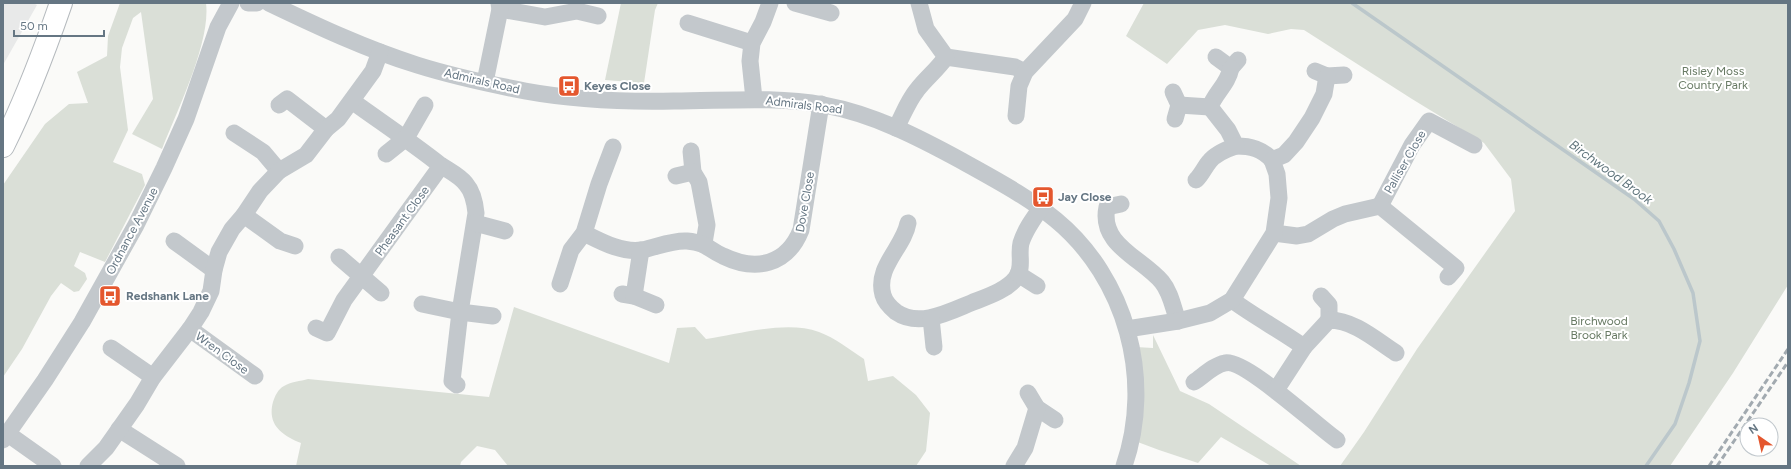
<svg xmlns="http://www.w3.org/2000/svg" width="1791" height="469" font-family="Figtree,sans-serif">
<rect width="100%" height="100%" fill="#fafaf8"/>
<path fill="#e8e9e9" d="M3,3h30l4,2 -34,60z"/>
<g fill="#dadfd7">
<path d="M120,3h86c5,39 -29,108 -44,146l-30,-15 21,-35 -12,-87 -8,6 -11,30 -2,19 8,63 -15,32 29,12 3,11 -40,77 -25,-10 -6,14 11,7 2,6 -8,12 -5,1 -13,-9 -10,13 -29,53 -19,28v-192l42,-61 24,-20 19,-1 -11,-31 30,-16 1,-20z"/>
<path d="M621,3h37l-3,7 -11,73 -39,-3z"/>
<path d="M1144,3h644v282l-55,88 -63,93h-330l24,-34 53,-83 98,-138 -4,-32 -27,-36 -72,-44 -108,-69 -13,-1 -23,5 -43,-9 -27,5 -31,34 -41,-28z"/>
<path d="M514,307l155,56 8,-35 18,-1 11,12c33,-5 81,-19 113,-7 16,6 30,17 45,27l4,22 25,-5 23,19 14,18 -4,38 -10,15h-408l-13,-16 -18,-4 -16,16 -1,4h-164l5,-23c-20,-8 -34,-19 -28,-41 2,-6 5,-13 11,-16 6,-4 17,-5 24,-7l181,18z"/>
<path d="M1153,335l27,56 29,13 92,62h-30l-50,-29 -23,26 -39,-13 -24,-9 1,-94 17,1z"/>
</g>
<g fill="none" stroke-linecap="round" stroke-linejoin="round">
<path stroke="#bbc7cb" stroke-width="3.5" d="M1352,3l282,196 25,22 15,28 19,44 7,48 -11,42 -14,41 -29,42"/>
<g stroke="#b5babe" stroke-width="24">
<path id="major" d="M3,146c23,-46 41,-94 58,-143"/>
</g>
<g stroke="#c3c8cc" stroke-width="17">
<path d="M248,3h9"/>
<path d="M269,3c48,23 97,46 148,62 35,11 72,19 108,26 49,9 99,11 149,10 50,0 100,-5 150,4 49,9 94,32 138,56 32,18 65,35 94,59 70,58 98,159 68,246"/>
<path d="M795,3l36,10"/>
<path d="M500,9l45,8 32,-6 21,5"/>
<path d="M688,23l64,20"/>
<path d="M946,57l69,10 10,5"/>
<path d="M1216,57l15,11 7,-8"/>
<path d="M1231,68c-3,16 -16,25 -21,39l18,23 8,16c15,0 26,3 36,14"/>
<path d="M1315,71l12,5 17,-1"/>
<path d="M485,82l15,-73 -1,-6"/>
<path d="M1173,92l6,13 -4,14"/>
<path d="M754,99l-4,-38 2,-18 11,-21 7,-19"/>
<path d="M352,101c29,21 59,41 87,63 10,7 20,11 27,20 7,8 9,19 10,29l-16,99 -8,69 5,4"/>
<path d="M279,105l8,-6 39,30"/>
<path d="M1179,105l31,2"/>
<path d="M1016,116l3,-30 6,-14 50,-53 8,-16"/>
<path d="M896,128c7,-13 12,-27 21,-38 9,-12 21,-21 29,-33l-20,-28 -7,-26"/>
<path d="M234,133l29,19 16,19"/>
<path d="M691,151l2,21 6,10 8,43 -3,18"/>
<path d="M386,154l20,-16 19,-33"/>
<path d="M676,176l17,-4"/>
<path d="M1196,180c6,-6 8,-12 13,-18 6,-8 18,-13 27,-16"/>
<path d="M1121,204l-14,3c-8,38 35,51 55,75 9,11 11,26 16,39"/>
<path d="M1380,206l32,-61 17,-24 45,24"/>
<path d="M244,215l36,26 15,5"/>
<path d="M475,223l30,8"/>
<path d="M908,223c-4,24 -33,44 -25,72 2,7 8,13 13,17 23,16 53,0 75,-9 15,-6 35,-12 45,-25 8,-11 2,-23 5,-35 4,-13 12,-24 20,-35"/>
<path d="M584,233c18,9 38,20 58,17 15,-3 30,-10 45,-9 21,2 20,8 36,15 33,16 64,9 78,-26l20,-126"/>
<path d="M1274,233l23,3 11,-2 25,-15 12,-5 35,-8 76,62 -8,9"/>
<path d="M174,241l40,29"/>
<path d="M339,257l42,36"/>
<path d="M1018,274l19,12"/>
<path d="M560,284l11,-34 13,-17 15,-49 14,-37"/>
<path d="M622,294l12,2 22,9"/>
<path d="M634,296l7,-46"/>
<path d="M1321,296l8,9v15"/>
<path d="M1232,300c23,17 48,30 72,47l25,-27c25,0 47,20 67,33"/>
<path d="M422,304l38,8 33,4"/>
<path d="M931,318l3,29"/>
<path d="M316,328l11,5 17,-33 97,-134"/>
<path d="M190,329l65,47"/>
<path d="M1127,329l51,-8 32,-8 22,-13 42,-67 5,-35 -2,-24 -5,-14 12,-5 12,-13 16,-24 12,-24 3,-18"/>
<path d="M111,348l42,29"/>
<path d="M1194,382c9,-6 20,-17 31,-19 19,-5 93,64 112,77"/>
<path d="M1276,390l28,-43"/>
<path d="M1028,393l9,15 18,12"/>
<path d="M119,429l58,37"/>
<path d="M8,434l45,32"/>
<path d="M3,440l42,-60 37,-58 54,-97 28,-57 22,-49 32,-92 13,-24"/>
<path d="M88,466l18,-18 31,-44 16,-27 37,-48 11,-17 10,-21 3,-21 5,-18 13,-23 12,-14 16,-24 19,-20 27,-16 20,-26 12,-10 35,-48 7,-19"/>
<path d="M1014,466l11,-18 12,-40"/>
</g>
<use href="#major" stroke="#fff" stroke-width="22"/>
<g stroke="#a2aab0" stroke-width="3" stroke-dasharray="6 3" stroke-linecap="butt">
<path d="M1709,466l79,-117"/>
<path d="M1717,466l71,-104"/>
</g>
</g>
<defs>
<g id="bus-square" transform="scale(1.15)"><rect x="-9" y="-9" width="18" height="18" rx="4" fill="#e4572e" stroke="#fff"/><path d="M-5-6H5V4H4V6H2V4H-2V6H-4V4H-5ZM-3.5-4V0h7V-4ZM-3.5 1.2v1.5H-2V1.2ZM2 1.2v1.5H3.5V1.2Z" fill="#fff"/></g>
</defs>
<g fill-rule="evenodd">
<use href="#bus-square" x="569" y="86"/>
<use href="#bus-square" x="1043" y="197"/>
<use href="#bus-square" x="110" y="296"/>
</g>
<g text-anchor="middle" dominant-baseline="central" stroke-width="4" stroke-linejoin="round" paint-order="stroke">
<g font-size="12" fill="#687a64" stroke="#fff">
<text x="1713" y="71">Risley Moss<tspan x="1713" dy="14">Country Park</tspan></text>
<text x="1599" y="321">Birchwood<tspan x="1599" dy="14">Brook Park</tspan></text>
</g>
<g font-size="12" fill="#657683" stroke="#fff">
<text transform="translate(482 81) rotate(13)">Admirals Road</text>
<text transform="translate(804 105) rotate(7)">Admirals Road</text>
<text transform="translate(1405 162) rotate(-60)">Palliser Close</text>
<text transform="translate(805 202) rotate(-80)">Dove Close</text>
<text transform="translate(402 221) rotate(-54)">Pheasant Close</text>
<text transform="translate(132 231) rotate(-62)">Ordnance Avenue</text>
<text transform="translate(222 353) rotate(36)">Wren Close</text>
</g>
<g font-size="12" font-weight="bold" fill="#657683" stroke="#fff" text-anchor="start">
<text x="584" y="86">Keyes Close</text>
<text x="1058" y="197">Jay Close</text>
<text x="126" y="296">Redshank Lane</text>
</g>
<g font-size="13" font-style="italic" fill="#60757c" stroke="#fff">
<text transform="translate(1611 172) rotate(36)">Birchwood Brook</text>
</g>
</g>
<rect width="1791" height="469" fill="none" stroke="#657683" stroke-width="8"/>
<g transform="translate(1759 437) rotate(326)"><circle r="19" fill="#ffffff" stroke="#c1c8cd"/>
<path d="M0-3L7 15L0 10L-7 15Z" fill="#e4572e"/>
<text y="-6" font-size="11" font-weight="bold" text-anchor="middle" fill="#657683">N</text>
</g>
<path d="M14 30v6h90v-6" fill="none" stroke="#657683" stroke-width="2"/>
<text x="20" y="30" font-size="12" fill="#657683" stroke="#ffffff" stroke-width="3" paint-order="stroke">50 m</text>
</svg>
